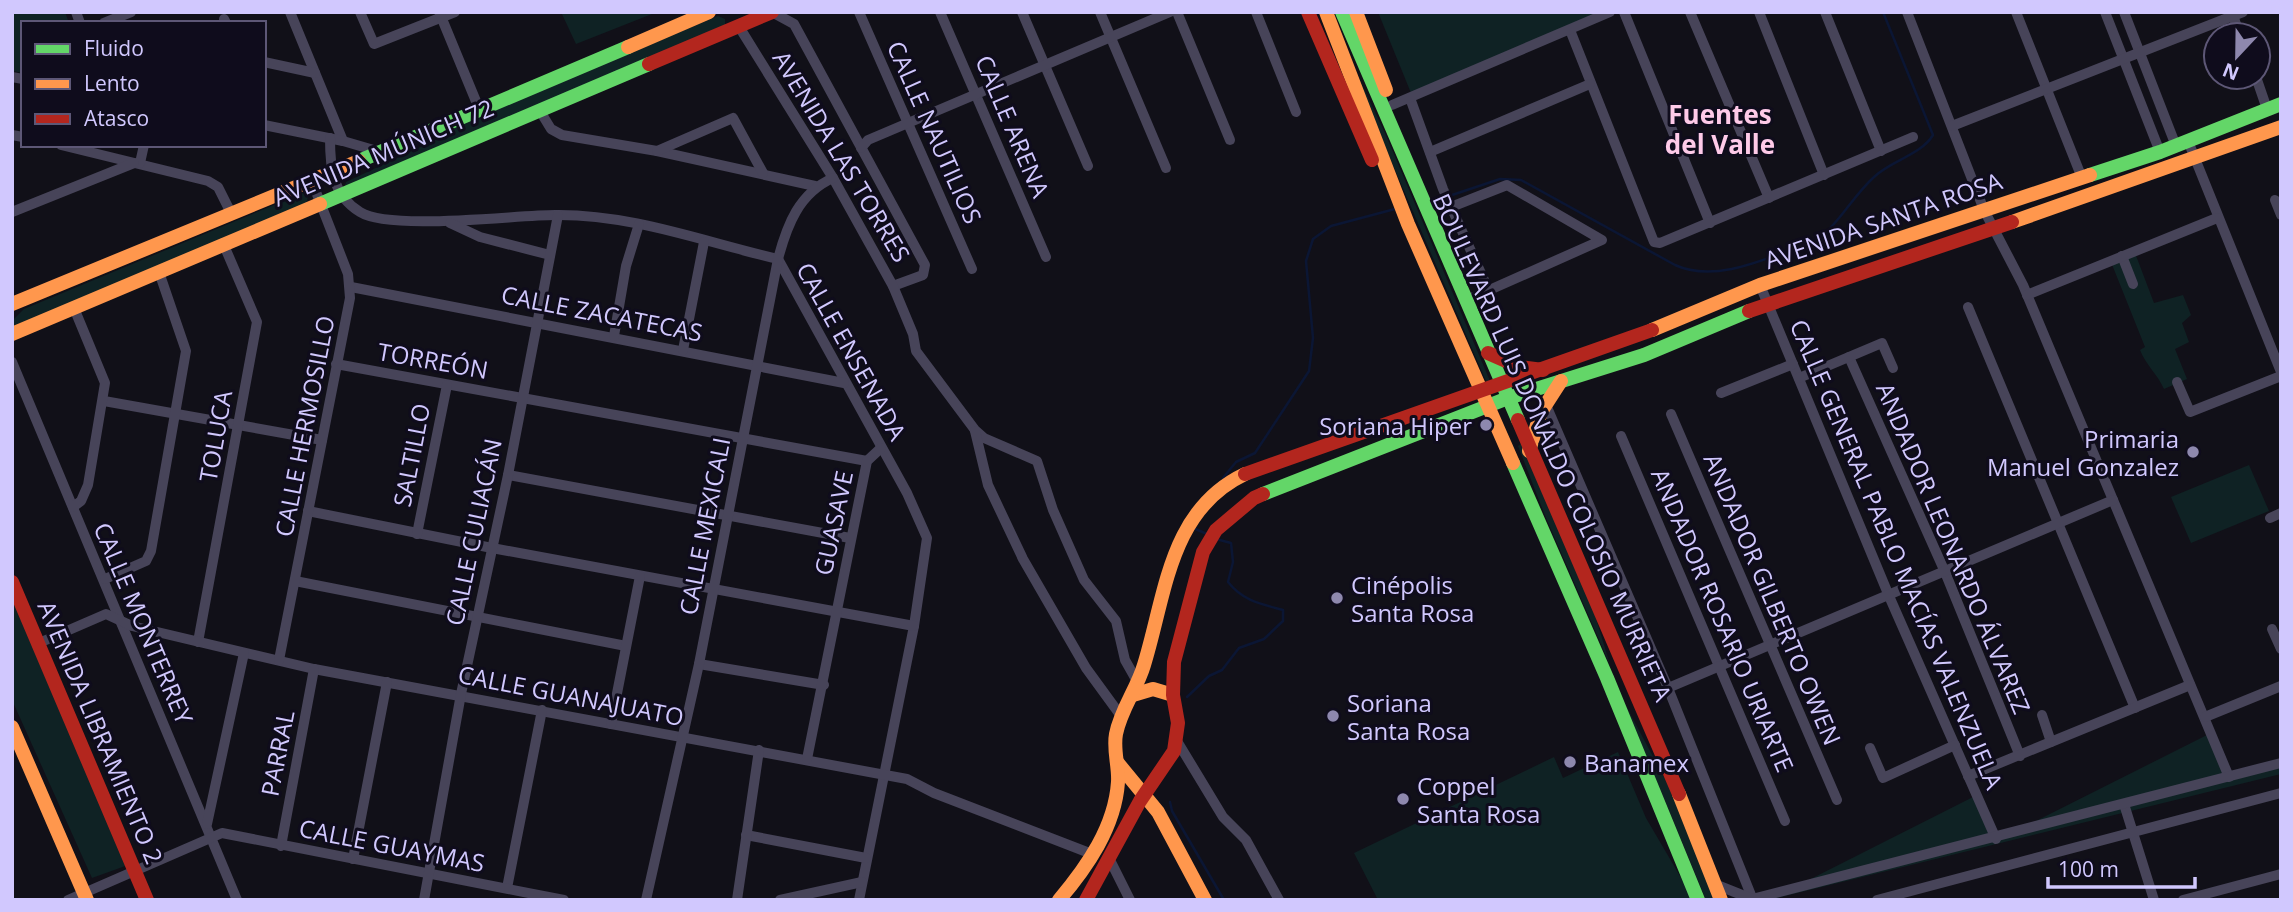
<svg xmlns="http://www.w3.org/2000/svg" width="2293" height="912" font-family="'Open Sans',sans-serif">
<rect width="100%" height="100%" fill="#111018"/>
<g fill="#0f2224">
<path d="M12,12h53l4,11h-46v50l-11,-2z"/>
<path d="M561,12h96l-81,32z"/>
<path d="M1327,12l58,121 105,248h-4z"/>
<path d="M1378,12h223l-190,81z"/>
<path d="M718,16l7,3v6l-380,161 1,-4 85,-40 19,-14z"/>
<path d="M303,193l5,3 -2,10 -294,129v-14l12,-12z"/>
<path d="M2135,253l19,50 29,-8 8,20 -9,8 7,19 -14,7 12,30 -23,10c-6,-14 -18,-24 -24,-39l5,-3 -34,-85z"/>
<path d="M1522,443l67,152 21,70 -64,-147 -28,-72z"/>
<path d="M2249,465l20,46 -78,32 -20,-46z"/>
<path d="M12,590l116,275 -36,13 -80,-178z"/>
<path d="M1625,704l49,92 43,104h-11z"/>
<path d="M2211,733l19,48 51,-18v11l-512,126 208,-105 19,46z"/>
<path d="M1618,752l28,66 48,82h-316l-24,-47 200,-96 9,21z"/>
</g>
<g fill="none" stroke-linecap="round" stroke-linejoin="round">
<g stroke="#0b1634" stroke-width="2.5">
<path d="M1449,196l51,-17 21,1 154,85c44,20 100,-11 143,-25 22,-18 35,-44 56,-63 16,-16 47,-22 59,-42l-50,-123"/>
<path d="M1429,203l14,-4"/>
<path d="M1223,478l13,-16 19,-9 54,-82 4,-33 -7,-77 7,-22 18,-13 64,-17"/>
<path d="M1195,525l-2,3 14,6"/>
<path d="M1187,697l22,-21 13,-6 17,-22 25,-9 19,-18v-11c-22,-6 -40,-9 -55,-28l5,-20 -2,-19 -15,-4"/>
<path d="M1170,802l2,9 52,89"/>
</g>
<g stroke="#474459" stroke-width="10">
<path d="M76,12l4,11"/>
<path d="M290,12l53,129"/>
<path d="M360,12l14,32 81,-32"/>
<path d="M772,12l22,12 131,241 -2,10 -30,11"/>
<path d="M859,12l113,257"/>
<path d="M940,12l106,245"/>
<path d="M1022,12l66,154"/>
<path d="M1100,12l66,156"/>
<path d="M1177,12l53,128"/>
<path d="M1256,12l40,100"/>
<path d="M1624,12l86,211"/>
<path d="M1690,12l79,186"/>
<path d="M1759,12l65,163"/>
<path d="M1825,12l56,139"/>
<path d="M1907,12l77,198 39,75 206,492"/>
<path d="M2016,12l66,166"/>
<path d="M2105,12l55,140"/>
<path d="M2124,12l52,134"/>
<path d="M2232,13l8,22"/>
<path d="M440,14l40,97"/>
<path d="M224,19l2,4"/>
<path d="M104,23l27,-11"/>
<path d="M738,25l95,153 60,108 20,48 3,17 59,79 9,8 53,23 16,49 31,70 32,41 9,39 13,23"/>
<path d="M1570,30l84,212 6,1 253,-106"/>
<path d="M264,62l51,11"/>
<path d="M12,77l11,2"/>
<path d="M2256,77l11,32"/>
<path d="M1410,98l33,91 46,102"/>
<path d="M1392,105l218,-93"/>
<path d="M540,111l11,18 11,6 95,16 158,35"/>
<path d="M264,125l79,16 41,12"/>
<path d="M1952,126l291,-114"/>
<path d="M12,135l11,2"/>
<path d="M330,138c0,29 2,57 30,74 30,19 155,3 195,3 77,-1 149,27 223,44l129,234 20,45 -13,88 -55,274"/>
<path d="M2188,141l93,231"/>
<path d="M61,145l147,36 10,6 13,26"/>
<path d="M861,148l7,-8 302,-128"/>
<path d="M657,151l76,-33 30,55"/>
<path d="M1430,152l160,-68"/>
<path d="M140,163l4,-18"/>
<path d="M2275,200l6,15"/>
<path d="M1451,207l56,-22 95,55 -135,60"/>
<path d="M12,212l122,-49"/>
<path d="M450,223l30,14 70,18"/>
<path d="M2122,256l11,28"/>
<path d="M1760,285l129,311 107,243"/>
<path d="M351,287l493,96"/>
<path d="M2027,295l190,-77"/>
<path d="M1968,307l167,401"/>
<path d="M614,336l12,-70 13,-42"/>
<path d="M683,350l21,-108"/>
<path d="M1849,357l96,215 75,184"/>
<path d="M12,362l225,538"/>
<path d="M336,364l531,97"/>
<path d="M1799,378l83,-35 11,25"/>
<path d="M2177,382l13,30 91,-36"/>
<path d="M1721,393l72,-29"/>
<path d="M104,401l218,39"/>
<path d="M1546,405l122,283 85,212"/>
<path d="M1671,414l166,386"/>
<path d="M975,431l13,54 35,74 63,109 35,48"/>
<path d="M1621,436l164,385"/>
<path d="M508,475l342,63"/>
<path d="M73,507l8,-6 7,-16 17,-102 -31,-75"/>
<path d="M308,511l184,37 422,78"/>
<path d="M2270,518l11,-5"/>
<path d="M417,534l30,-149"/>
<path d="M105,579l41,-18 5,-10 35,-200 -27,-79"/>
<path d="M295,581l331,65"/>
<path d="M2272,629l9,20"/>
<path d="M198,642l59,-320 -34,-79"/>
<path d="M39,643l67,-29 26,12 182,43 593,110 27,14 158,61"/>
<path d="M279,660l71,-362 -2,-24 -37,-95"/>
<path d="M699,664l125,21"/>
<path d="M1668,688l445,-188"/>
<path d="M2042,715l9,27"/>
<path d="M2205,717l76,-31"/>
<path d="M611,724l29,-148"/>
<path d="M1177,741l46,76 23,23 33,60"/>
<path d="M1870,748l13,30 72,-33"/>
<path d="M807,759l60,-298 14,-13"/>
<path d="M1968,776l222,-91"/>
<path d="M2124,804l30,96"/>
<path d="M207,824l37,-171"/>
<path d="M746,835l120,23"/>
<path d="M281,846l33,-177"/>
<path d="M353,859l34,-177"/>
<path d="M1110,860l20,40"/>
<path d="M1717,885l35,14 529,-136"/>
<path d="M507,888l35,-178"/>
<path d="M68,900l154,-67 342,67"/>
<path d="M424,900l37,-206 47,-219 50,-260"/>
<path d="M646,900l53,-236 79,-405c9,-34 21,-66 55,-81"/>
<path d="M737,900l22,-150"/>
<path d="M780,900l82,-18"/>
<path d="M1877,900l404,-107"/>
<path d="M2183,900l98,-26"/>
</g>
<g stroke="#63d668" stroke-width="14">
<path d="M1342,12l176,408"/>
<path d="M359,161l269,-114"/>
<path d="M2090,175l70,-23 121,-48"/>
<path d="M320,204l329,-140"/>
<path d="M1513,463l94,215 91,222"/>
<path d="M1263,494l245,-96 136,-43 105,-44"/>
</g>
<g stroke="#ff974d" stroke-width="14">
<path d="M1326,12l82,212 105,239"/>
<path d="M1356,12l30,78"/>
<path d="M628,47l81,-35"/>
<path d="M2012,222l269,-95"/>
<path d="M12,304l347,-143"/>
<path d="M1652,330l108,-45 330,-110"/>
<path d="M12,334l308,-130"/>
<path d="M1529,451l12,-39 20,-31"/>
<path d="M1133,695l20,-6 20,6"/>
<path d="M12,727l75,173"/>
<path d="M1117,762l41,50 47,88"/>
<path d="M1679,794l42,106"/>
<path d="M1059,900c28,-33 56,-73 59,-118 1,-16 -5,-32 -2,-48 5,-25 21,-45 28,-69 22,-71 25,-155 101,-191"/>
</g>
<g stroke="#b3261e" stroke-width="14">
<path d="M1308,12l64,148"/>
<path d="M649,64l123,-52"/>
<path d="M1749,311l263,-89"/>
<path d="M1488,353l32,14 23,3"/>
<path d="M1518,420l161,374"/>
<path d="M1245,474l407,-144"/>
<path d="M12,582l135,318"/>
<path d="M1086,900l54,-99 34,-50 4,-28 -5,-28 1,-33 29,-110 13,-22 38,-32 9,-4"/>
</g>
</g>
<g fill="#8e88ae" stroke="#0f0c1c" stroke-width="2.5">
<circle cx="1486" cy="425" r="7"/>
<circle cx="2193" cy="452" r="7"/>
<circle cx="1337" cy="598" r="7"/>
<circle cx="1333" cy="716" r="7"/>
<circle cx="1570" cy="762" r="7"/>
<circle cx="1403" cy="799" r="7"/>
</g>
<g text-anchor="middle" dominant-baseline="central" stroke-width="6" stroke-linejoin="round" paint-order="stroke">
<g font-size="24" fill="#d1c8fe" stroke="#0f0c1c">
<text transform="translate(1013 126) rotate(67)">CALLE ARENA</text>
<text transform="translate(935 132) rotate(66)">CALLE NAUTILIOS</text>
<text transform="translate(383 152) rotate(-23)">AVENIDA MÚNICH 72</text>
<text transform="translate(842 156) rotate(59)">AVENIDA LAS TORRES</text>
<text transform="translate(1883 220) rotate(-19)">AVENIDA SANTA ROSA</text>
<text transform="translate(602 313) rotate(11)">CALLE ZACATECAS</text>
<text transform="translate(852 351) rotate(61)">CALLE ENSENADA</text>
<text transform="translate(433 360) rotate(10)">TORREÓN</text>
<text transform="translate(304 426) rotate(-79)">CALLE HERMOSILLO</text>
<text transform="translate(215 436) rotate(-80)">TOLUCA</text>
<text transform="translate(1553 447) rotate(66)">BOULEVARD LUIS DONALDO COLOSIO MURRIETA</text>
<text transform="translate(411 455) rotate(-79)">SALTILLO</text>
<text transform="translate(833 523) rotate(-78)">GUASAVE</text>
<text transform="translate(704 526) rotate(-79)">CALLE MEXICALI</text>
<text transform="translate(473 532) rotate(-78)">CALLE CULIACÁN</text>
<text transform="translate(1954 548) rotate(67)">ANDADOR LEONARDO ÁLVAREZ</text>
<text transform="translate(1897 554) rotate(67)">CALLE GENERAL PABLO MACÍAS VALENZUELA</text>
<text transform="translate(1773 599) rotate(67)">ANDADOR GILBERTO OWEN</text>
<text transform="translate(1723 620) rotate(67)">ANDADOR ROSARIO URIARTE</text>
<text transform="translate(144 623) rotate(67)">CALLE MONTERREY</text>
<text transform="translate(571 695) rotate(11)">CALLE GUANAJUATO</text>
<text transform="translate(101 732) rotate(67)">AVENIDA LIBRAMIENTO 2</text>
<text transform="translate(277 753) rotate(-79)">PARRAL</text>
<text transform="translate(392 845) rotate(11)">CALLE GUAYMAS</text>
</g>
<g font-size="24" fill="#d1c8fe" stroke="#0f0c1c" text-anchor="start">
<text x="1472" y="425" text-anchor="end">Soriana Hiper</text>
<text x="2179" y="438" text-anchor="end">Primaria<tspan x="2179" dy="28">Manuel Gonzalez</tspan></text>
<text x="1351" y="584">Cinépolis<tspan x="1351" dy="28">Santa Rosa</tspan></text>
<text x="1347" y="702">Soriana<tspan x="1347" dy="28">Santa Rosa</tspan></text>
<text x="1584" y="762">Banamex</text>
<text x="1417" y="785">Coppel<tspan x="1417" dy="28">Santa Rosa</tspan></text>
</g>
<g font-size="26" font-weight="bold" fill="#fecae8" stroke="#0f0c1c">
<text x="1720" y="114">Fuentes<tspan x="1720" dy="30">del Valle</tspan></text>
</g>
</g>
<rect width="2293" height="912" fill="none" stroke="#d1c8fe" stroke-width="28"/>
<rect x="21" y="21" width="245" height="126" fill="#0f0c1c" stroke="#5d5776" stroke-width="2"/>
<rect x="35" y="44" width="35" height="10" fill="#63d668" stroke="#5d5776" stroke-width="2"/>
<text x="84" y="56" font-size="21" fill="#d1c8fe">Fluido</text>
<rect x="35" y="79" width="35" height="10" fill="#ff974d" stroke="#5d5776" stroke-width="2"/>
<text x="84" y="91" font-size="21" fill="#d1c8fe">Lento</text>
<rect x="35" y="114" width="35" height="10" fill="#b3261e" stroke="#5d5776" stroke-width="2"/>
<text x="84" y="126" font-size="21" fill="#d1c8fe">Atasco</text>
<g transform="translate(2237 56) rotate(202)"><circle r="33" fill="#0f0c1c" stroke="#5d5776" stroke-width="2"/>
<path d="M0-5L12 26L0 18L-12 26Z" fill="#8e88ae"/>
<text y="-10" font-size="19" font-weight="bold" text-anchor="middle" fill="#d1c8fe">N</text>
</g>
<path d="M2048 877v10h147v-10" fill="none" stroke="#d1c8fe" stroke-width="3.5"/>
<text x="2058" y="877" font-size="21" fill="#d1c8fe" stroke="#0f0c1c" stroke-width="5" paint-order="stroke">100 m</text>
</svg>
